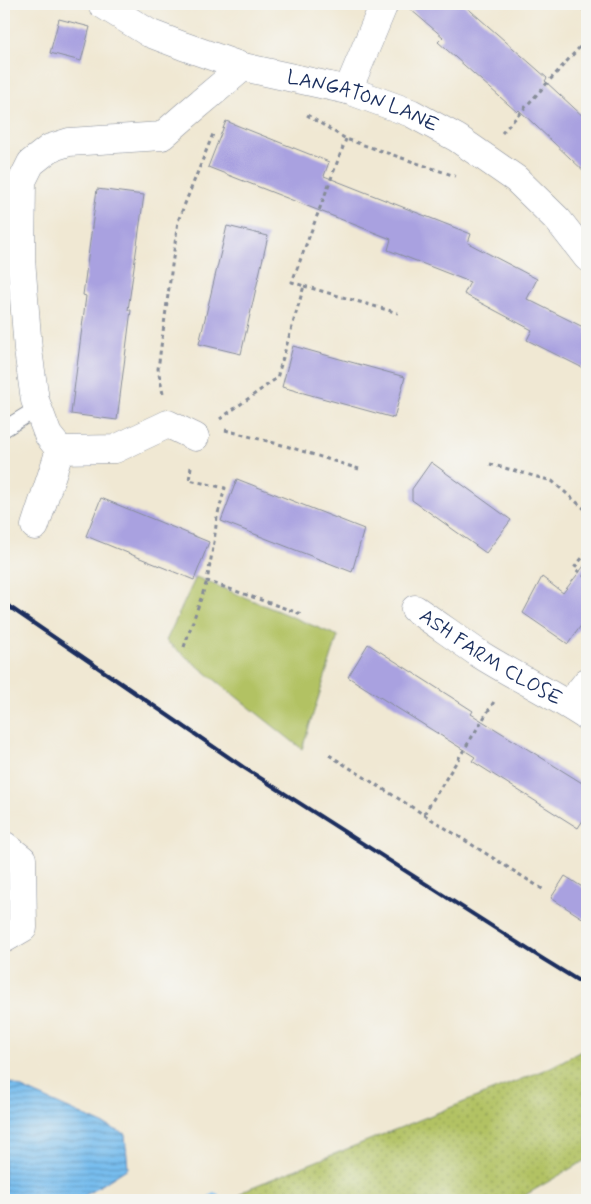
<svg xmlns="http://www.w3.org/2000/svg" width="591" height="1204" font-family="Mynerve,sans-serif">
<defs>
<pattern id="grass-dots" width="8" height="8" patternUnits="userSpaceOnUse" patternTransform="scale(1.25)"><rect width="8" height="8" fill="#b2c264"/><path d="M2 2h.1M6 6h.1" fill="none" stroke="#909e56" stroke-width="1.8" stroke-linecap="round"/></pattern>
<pattern id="water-rules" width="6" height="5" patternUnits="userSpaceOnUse" patternTransform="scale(1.25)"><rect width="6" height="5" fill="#77bdee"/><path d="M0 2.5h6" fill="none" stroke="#619ac4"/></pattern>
</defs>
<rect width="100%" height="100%" fill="#f6f6f2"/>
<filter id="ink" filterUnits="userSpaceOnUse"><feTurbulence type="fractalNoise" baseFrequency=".02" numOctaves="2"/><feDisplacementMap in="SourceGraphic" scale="10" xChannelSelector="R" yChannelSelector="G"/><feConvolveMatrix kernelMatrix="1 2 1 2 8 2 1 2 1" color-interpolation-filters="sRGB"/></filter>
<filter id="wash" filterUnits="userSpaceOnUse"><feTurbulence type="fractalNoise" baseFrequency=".0096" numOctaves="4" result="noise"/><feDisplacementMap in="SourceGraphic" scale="20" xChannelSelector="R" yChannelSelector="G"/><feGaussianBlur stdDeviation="1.12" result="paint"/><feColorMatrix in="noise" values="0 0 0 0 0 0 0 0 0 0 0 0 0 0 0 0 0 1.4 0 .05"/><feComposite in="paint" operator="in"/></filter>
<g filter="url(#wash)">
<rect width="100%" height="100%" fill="#f0e8d3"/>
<path fill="url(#grass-dots)" stroke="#667861" d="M587,1048v111l-70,41h-285l15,-11 302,-121z"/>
<path fill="#b2c264" stroke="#667861" d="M196,577l142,59 -36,113 -136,-108z"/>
<path fill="url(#water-rules)" stroke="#4976a6" d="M4,1080l121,54 3,34 -50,32h-74z"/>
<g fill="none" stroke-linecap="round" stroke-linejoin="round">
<path stroke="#77bdee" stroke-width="10" d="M212,1200l3,-2 1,2"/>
</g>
<g id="blocks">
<g fill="#a9a1e0">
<path d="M404,4h59l84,74 -2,3 42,39v54l-68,-64 -2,2 -79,-70 5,-5z"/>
<path d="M59,19l31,8 -9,34 -31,-8z"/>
<path d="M226,121l103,41 -5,14 147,58 -3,9 69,36 -10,20 60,30v41l-60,-30 5,-10 -68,-36 6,-12 -82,-32 3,-11 -183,-72z"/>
<path d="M97,189l47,6 -16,115h3l-14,110 -46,-6 15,-118 -3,-1z"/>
<path d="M227,226l41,10 -27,118 -42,-10z"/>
<path d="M293,346l112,31 -11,41 -112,-31z"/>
<path d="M431,462l80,58 -25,33 -74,-53v-11z"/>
<path d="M237,479l127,50 -12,43 -131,-51z"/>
<path d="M101,498l108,44 -15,38 -108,-44z"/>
<path d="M587,562v55l-19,27 -45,-31 19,-36 21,16z"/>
<path d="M368,644l105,67 -2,3 116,72v28l-9,14 -106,-67 3,-4 -127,-80z"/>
<path d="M565,876l22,14v31l-36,-23z"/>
</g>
</g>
</g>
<g filter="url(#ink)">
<use href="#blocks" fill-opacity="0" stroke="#868c98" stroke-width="1"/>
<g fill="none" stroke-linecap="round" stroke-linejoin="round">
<g stroke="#868c98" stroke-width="17">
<path id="service" d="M4,429l34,-21"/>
</g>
<g stroke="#868c98" stroke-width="29">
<g id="minor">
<path id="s1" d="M102,4l47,29 34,13 60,21 105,23 63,23 46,25 59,41 42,41 29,37"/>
<path d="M348,90l36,-86"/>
<path d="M195,437l-27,-13 -53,25 -55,1 -12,-15 -13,-35 -7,-50 -7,-91 1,-78 9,-18 19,-15 19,-6 93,-6 24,-21 57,-48"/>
<path d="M35,526l25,-76"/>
<path id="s2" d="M415,609c22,15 44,31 66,46 35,22 72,39 106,62"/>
<path d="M569,705l18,-23"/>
<path d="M4,845l18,14 1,69 -19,11"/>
</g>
</g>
<g stroke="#868c98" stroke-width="3" stroke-dasharray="4 4" stroke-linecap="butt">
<path d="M577,4l10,9"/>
<path d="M307,115l39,24 109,37"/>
<path d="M502,133l85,-94"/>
<path d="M304,286l94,27"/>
<path d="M163,394l-5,-25 20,-148 35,-87"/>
<path d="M220,419l57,-41 27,-92 -12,-4 54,-143"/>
<path d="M225,430l61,16 73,23"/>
<path d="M490,464l62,17 35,30"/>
<path d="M191,467l-2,13 36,8 -8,29 -3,25 -7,39 97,34"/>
<path d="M587,552l-13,16 13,10"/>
<path d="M184,647l23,-66"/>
<path d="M329,755l215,135"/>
<path d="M424,814l71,-114"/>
</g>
<use href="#service" stroke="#fff" stroke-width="15"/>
<use href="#minor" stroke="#fff" stroke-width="28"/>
<path stroke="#1b2f5e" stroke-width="4" d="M4,603l239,164 300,192 44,27"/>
</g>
</g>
<g text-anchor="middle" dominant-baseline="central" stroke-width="4" stroke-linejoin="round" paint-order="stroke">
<g font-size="20" fill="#1b2f5e" stroke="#f6f6f2">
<text stroke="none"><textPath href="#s1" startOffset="280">LANGATON LANE</textPath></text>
<text stroke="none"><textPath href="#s2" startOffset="90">ASH FARM CLOSE</textPath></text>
</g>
</g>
<rect width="591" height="1204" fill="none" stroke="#f6f6f2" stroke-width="20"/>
</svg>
